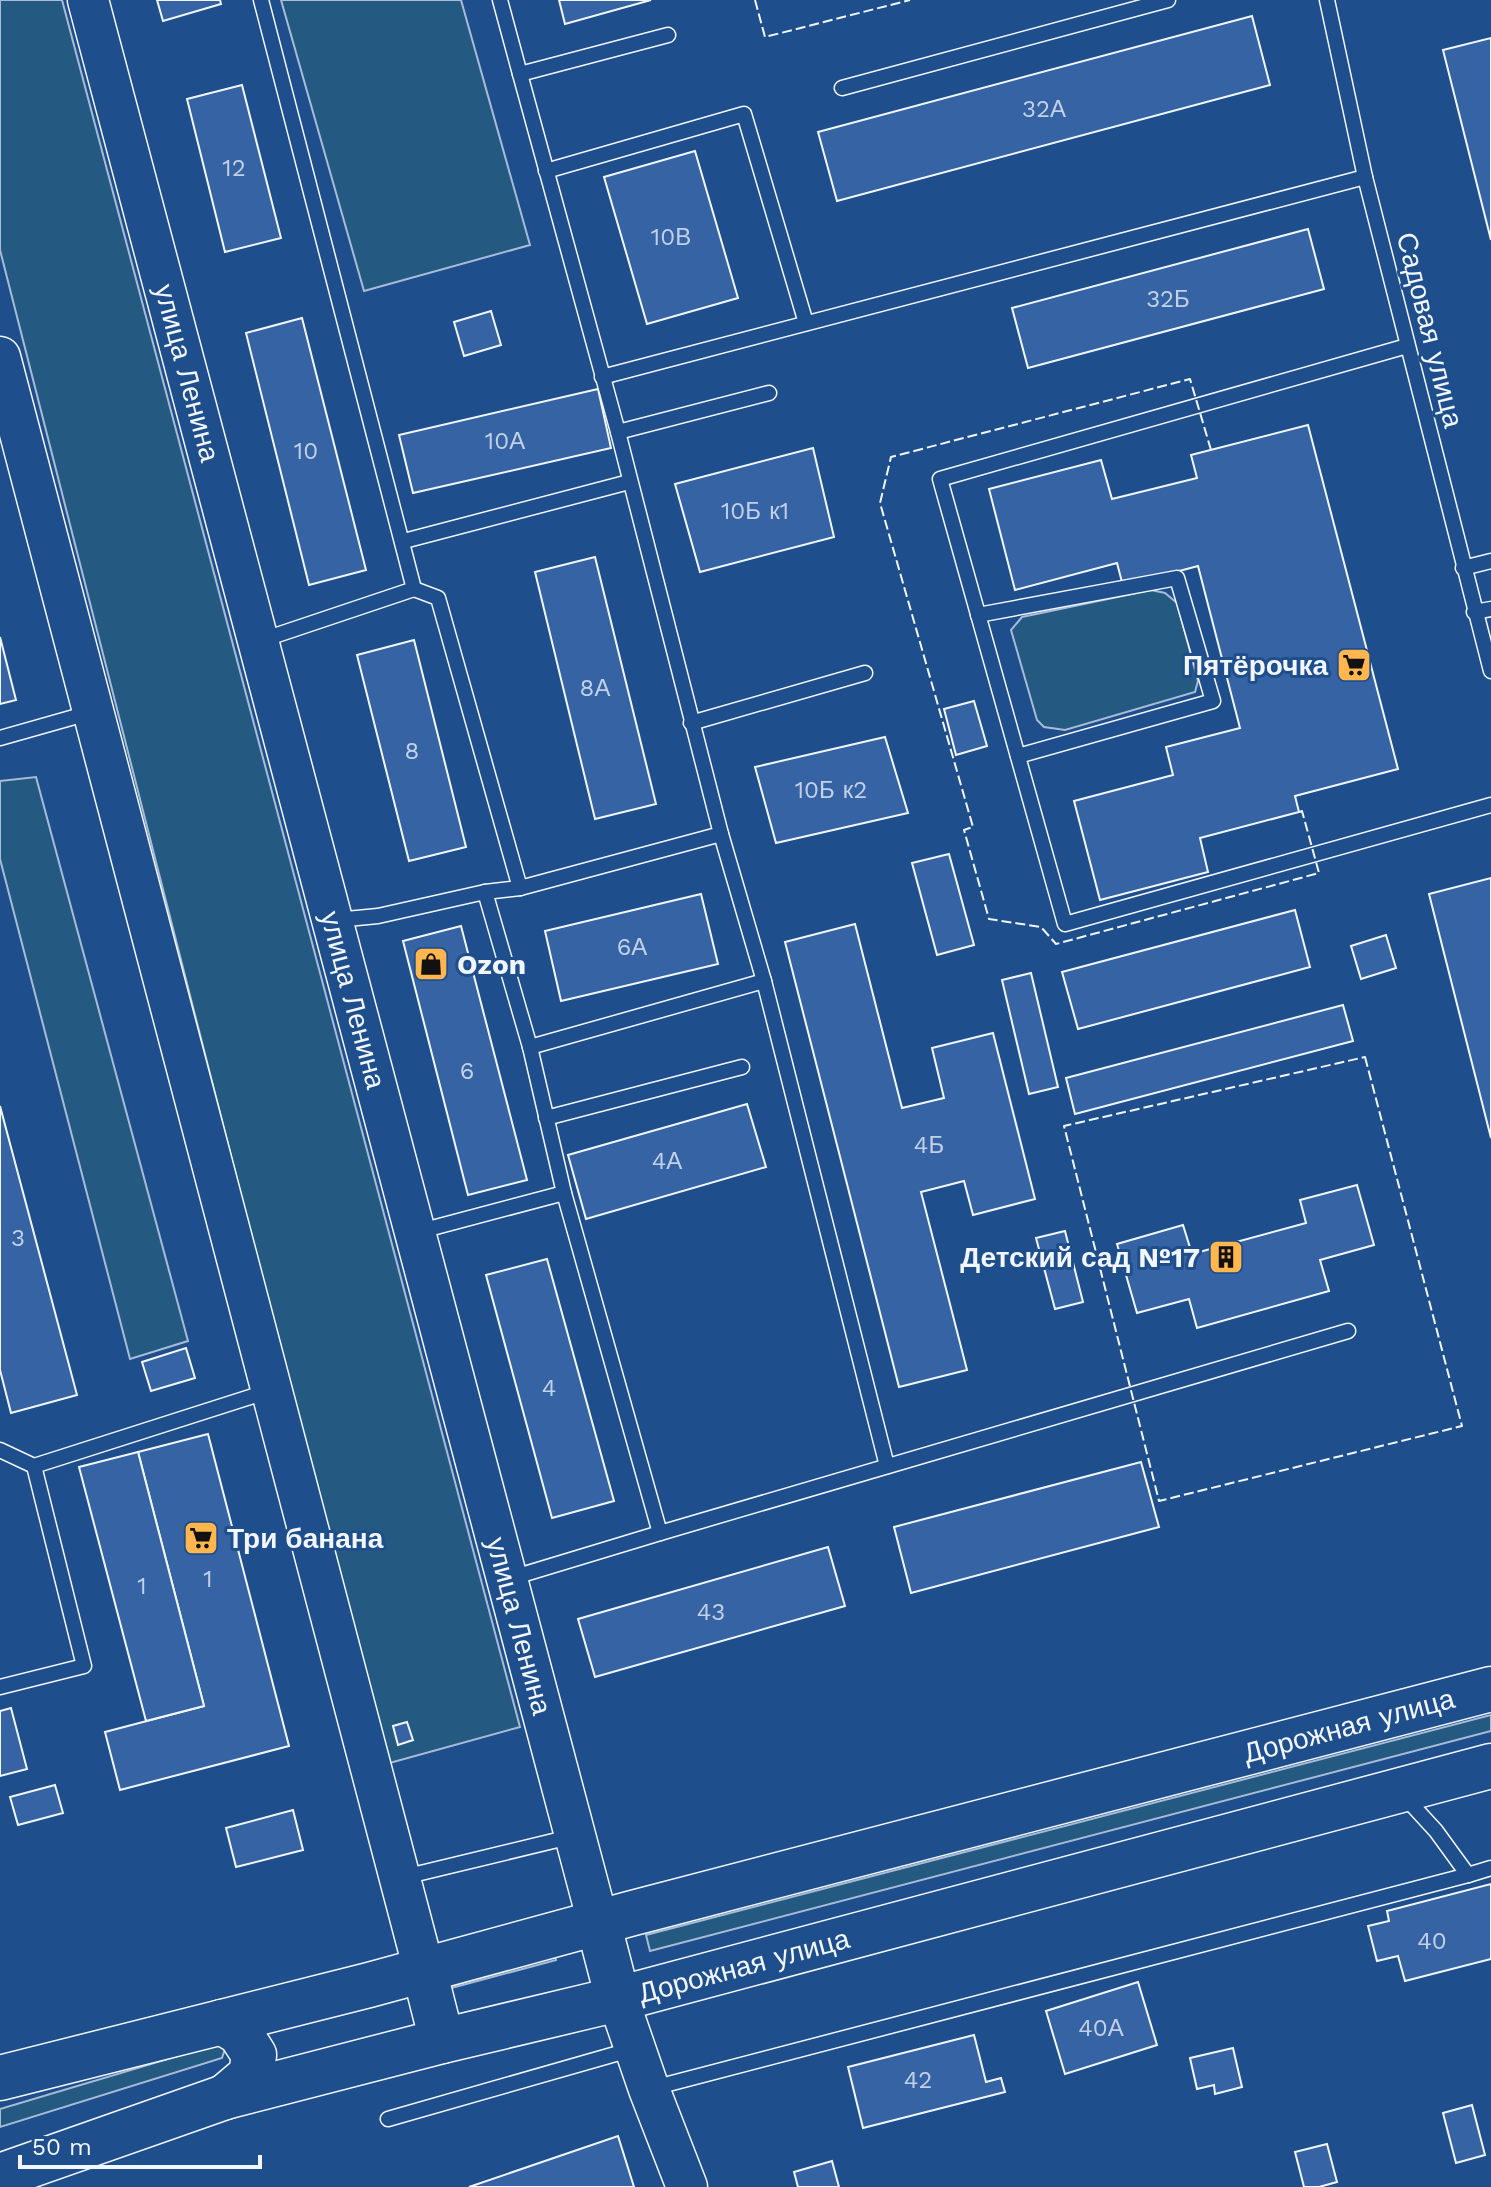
<svg xmlns="http://www.w3.org/2000/svg" width="1491" height="2187" font-family="'Work Sans',sans-serif">
<rect width="100%" height="100%" fill="#1f4e8c"/>
<g fill="#245a82" stroke="#a8bbd7" stroke-width="2">
<path d="M0,0h62l458,1727 -134,37 -386,-1514z"/>
<path d="M281,0h180l69,245 -166,46z"/>
<path d="M1151,590l14,3 12,10 21,78 -3,11 -130,38 -21,-3 -7,-7 -26,-90 11,-13z"/>
<path d="M36,777l152,564 -58,18 -130,-500v-78z"/>
<path d="M1491,1715v16l-841,220 -4,-16z"/>
<path d="M552,1947l4,13 -112,30 -4,-13z"/>
<path d="M218,2044l7,5 -3,9 -222,69v-18z"/>
</g>
<g fill="#3563a3" stroke="#f2f6ff" stroke-width="2">
<path d="M157,0h63l1,4 -58,17z"/>
<path d="M559,0h92l-86,24z"/>
<path d="M1252,16l18,69 -433,116 -19,-69z"/>
<path d="M1491,38v202l-48,-190z"/>
<path d="M242,85l39,153 -56,14 -38,-153z"/>
<path d="M695,151l43,147 -91,26 -43,-147z"/>
<path d="M1308,229l16,60 -296,79 -16,-60z"/>
<path d="M491,311l10,34 -37,11 -10,-34z"/>
<path d="M302,318l64,252 -57,15 -63,-252z"/>
<path d="M598,389l13,59 -198,45 -14,-58z"/>
<path d="M1308,425l90,344 -103,27 4,16 -99,26 8,34 -108,28 -26,-99 99,-26 -7,-28 74,-19 -42,-162 -75,20 -6,-23 -102,27 -26,-101 112,-29 11,39 85,-21 -6,-23z"/>
<path d="M813,448l21,89 -134,35 -25,-88z"/>
<path d="M595,557l61,247 -61,15 -60,-247z"/>
<path d="M0,637l16,63 -16,4z"/>
<path d="M414,640l52,207 -57,14 -52,-206z"/>
<path d="M974,701l13,45 -31,9 -12,-46z"/>
<path d="M885,737l23,76 -132,30 -21,-76z"/>
<path d="M949,854l25,91 -37,10 -25,-92z"/>
<path d="M1491,878v260l-62,-244z"/>
<path d="M701,894l17,70 -157,37 -16,-70z"/>
<path d="M1295,910l15,57 -232,62 -16,-57z"/>
<path d="M855,924l47,184 42,-10 -12,-50 61,-15 42,166 -62,16 -9,-34 -43,11 46,178 -68,17 -114,-445z"/>
<path d="M461,926l66,254 -59,15 -65,-254z"/>
<path d="M1386,935l10,33 -35,11 -10,-33z"/>
<path d="M1031,973l27,114 -29,7 -27,-114z"/>
<path d="M1343,1005l10,36 -278,73 -9,-36z"/>
<path d="M747,1104l19,63 -180,52 -18,-64z"/>
<path d="M0,1106l77,289 -66,18 -11,-43z"/>
<path d="M1357,1185l17,60 -54,15 9,31 -132,37 -8,-29 -52,14 -20,-69 66,-19 9,29 114,-31 -6,-23z"/>
<path d="M1065,1231l18,71 -28,7 -19,-71z"/>
<path d="M547,1259l67,242 -62,17 -66,-243z"/>
<path d="M186,1348l9,30 -44,13 -9,-29z"/>
<path d="M208,1434l81,312 -169,44 -15,-58 99,-26 -66,-254z"/>
<path d="M138,1452l66,254 -58,15 -67,-254z"/>
<path d="M1141,1462l18,65 -248,66 -17,-66z"/>
<path d="M828,1547l17,59 -250,71 -17,-58z"/>
<path d="M11,1708l16,61 -27,7v-65z"/>
<path d="M407,1722l6,18 -15,5 -5,-19z"/>
<path d="M55,1785l8,28 -45,12 -8,-28z"/>
<path d="M293,1810l10,40 -67,17 -10,-39z"/>
<path d="M1491,1884v75l-86,22 -7,-25 -21,5 -9,-35 21,-5 -2,-10z"/>
<path d="M1138,1982l19,63 -92,29 -19,-63z"/>
<path d="M974,2035l12,47 15,-4 4,14 -142,36 -15,-61z"/>
<path d="M1233,2048l9,39 -27,7 -1,-9 -17,4 -7,-31z"/>
<path d="M1472,2105l13,50 -29,8 -13,-50z"/>
<path d="M618,2136l16,51h-165z"/>
<path d="M1327,2144l10,38 -18,5h-15l-9,-35z"/>
<path d="M832,2161l7,26h-41l-4,-15z"/>
</g>
<g fill="none" stroke-linecap="round" stroke-linejoin="round">
<g stroke="#f2f6ff" stroke-width="17">
<g id="lane">
<path d="M500,0l20,74 148,-39"/>
<path d="M1327,0l38,177 126,494"/>
<path d="M842,88l326,-88"/>
<path d="M546,171l198,-57 62,209"/>
<path d="M1407,346l-467,133 125,445 426,-119"/>
<path d="M602,377l763,-200"/>
<path d="M618,432l151,-39"/>
<path d="M404,541l225,-59"/>
<path d="M1463,568l28,-7"/>
<path d="M414,589l24,9 82,290"/>
<path d="M1474,612l17,-3"/>
<path d="M978,615l199,-37 36,123 -195,55"/>
<path d="M259,641l155,-52 -153,-589"/>
<path d="M691,723l174,-50"/>
<path d="M0,738l92,-26"/>
<path d="M721,834l43,147 123,485"/>
<path d="M485,892l45,155 234,-66"/>
<path d="M336,920l42,-4 107,-24 35,-4 201,-54 -103,-402 -98,-358"/>
<path d="M530,1047l34,146 96,340 688,-202"/>
<path d="M546,1118l196,-51"/>
<path d="M417,1232l147,-39"/>
<path d="M0,1450l34,16 235,-75"/>
<path d="M508,1579l152,-46"/>
<path d="M0,1687l84,-21 -50,-200"/>
<path d="M1403,1795l33,36 32,44 23,-7"/>
<path d="M404,1877l170,-41"/>
<path d="M653,2088l815,-213"/>
<path d="M388,2119l245,-70"/>
</g>
</g>
<g stroke="#f2f6ff" stroke-width="43">
<g id="secondary">
<path d="M88,0l510,1922"/>
<path d="M0,357l424,1613"/>
<path d="M618,1999l31,90 38,98"/>
</g>
</g>
<g stroke="#f2f6ff" stroke-width="47">
<g id="primary">
<path d="M598,1922l20,77"/>
<path d="M424,1970l18,71"/>
<path d="M222,2022l18,11 14,22 -3,20 -26,22"/>
<path d="M0,2078l369,-93 264,-72 858,-224"/>
<path d="M0,2176l225,-79 217,-56 176,-42 873,-233"/>
</g>
</g>
<use href="#lane" stroke="#1f4e8c" stroke-width="14"/>
<use href="#secondary" stroke="#1f4e8c" stroke-width="40"/>
<use href="#primary" stroke="#1f4e8c" stroke-width="44"/>
<g stroke="#f2f6ff" stroke-width="2" stroke-dasharray="10 4" stroke-linecap="butt">
<path d="M755,0l10,37 145,-37"/>
<path d="M1211,450l-21,-71 -299,78 -11,46 93,324 -9,3 25,89 52,8 15,17 263,-71 -17,-62 -3,1"/>
<path d="M1365,1057l97,369 -303,75 -95,-375z"/>
</g>
</g>
<defs>
<g id="supermarket-square" transform="scale(1.8)"><rect x="-9" y="-9" width="18" height="18" rx="4" fill="#ffb74d" stroke="#1f4e8c"/><path d="M-6-5.5h2.5l.6 2H6L4.5 2H-2.5L-4.4-4H-6ZM-1.5 3.2a1.3 1.3 0 1 0 .1 0ZM3 3.2a1.3 1.3 0 1 0 .1 0Z" fill="#111"/></g>
<g id="shop-square" transform="scale(1.8)"><rect x="-9" y="-9" width="18" height="18" rx="4" fill="#ffb74d" stroke="#1f4e8c"/><path d="M-5-2.5h2.3a2.7 3.5 0 0 1 5.4 0H5L5.5 6h-11ZM-1.5-2.5h3a1.5 2.3 0 0 0-3 0Z" fill="#111"/></g>
<g id="building-square" transform="scale(1.8)"><rect x="-9" y="-9" width="18" height="18" rx="4" fill="#ffb74d" stroke="#1f4e8c"/><path d="M-4-6H4V6H1V3H-1V6H-4ZM-2.5-4.3h1.7v1.8h-1.7ZM.8-4.3h1.7v1.8H.8ZM-2.5-1h1.7V.8h-1.7ZM.8-1h1.7V.8H.8Z" fill="#111"/></g>
</defs>
<g fill-rule="evenodd">
<use href="#supermarket-square" x="1354" y="665"/>
<use href="#shop-square" x="431" y="964"/>
<use href="#building-square" x="1226" y="1257"/>
<use href="#supermarket-square" x="201" y="1538"/>
</g>
<g text-anchor="middle" dominant-baseline="central" stroke-width="6" stroke-linejoin="round" paint-order="stroke">
<g font-size="24" fill="#c3d1e8">
<text x="1044" y="109">32А</text>
<text x="234" y="168">12</text>
<text x="671" y="237">10В</text>
<text x="1168" y="299">32Б</text>
<text x="505" y="441">10А</text>
<text x="306" y="451">10</text>
<text x="755" y="511">10Б к1</text>
<text x="595" y="688">8А</text>
<text x="412" y="751">8</text>
<text x="831" y="790">10Б к2</text>
<text x="632" y="947">6А</text>
<text x="467" y="1071">6</text>
<text x="929" y="1145">4Б</text>
<text x="667" y="1161">4А</text>
<text x="18" y="1238">3</text>
<text x="549" y="1388">4</text>
<text x="208" y="1579">1</text>
<text x="142" y="1586">1</text>
<text x="711" y="1612">43</text>
<text x="1432" y="1941">40</text>
<text x="1101" y="2028">40А</text>
<text x="918" y="2080">42</text>
</g>
<g font-size="28" fill="#f2f6ff" stroke="#1f4e8c">
<text transform="translate(1430 330) rotate(76)">Садовая улица</text>
<text transform="translate(187 373) rotate(75)">улица Ленина</text>
<text transform="translate(353 1000) rotate(75)">улица Ленина</text>
<text transform="translate(519 1626) rotate(75)">улица Ленина</text>
<text transform="translate(1349 1726) rotate(-15)">Дорожная улица</text>
<text transform="translate(744 1966) rotate(-15)">Дорожная улица</text>
</g>
<g font-size="28" font-weight="bold" fill="#f2f6ff" stroke="#1f4e8c" text-anchor="end">
<text x="1328" y="665">Пятёрочка</text>
<text x="457" y="964" text-anchor="start">Ozon</text>
<text x="1200" y="1257">Детский сад №17</text>
<text x="227" y="1538" text-anchor="start">Три банана</text>
</g>
</g>
<path d="M20 2155v12h240v-12" fill="none" stroke="#f2f6ff" stroke-width="4"/>
<text x="32" y="2155" font-size="24" fill="#f2f6ff" stroke="#1f4e8c" stroke-width="6" paint-order="stroke">50 m</text>
</svg>
